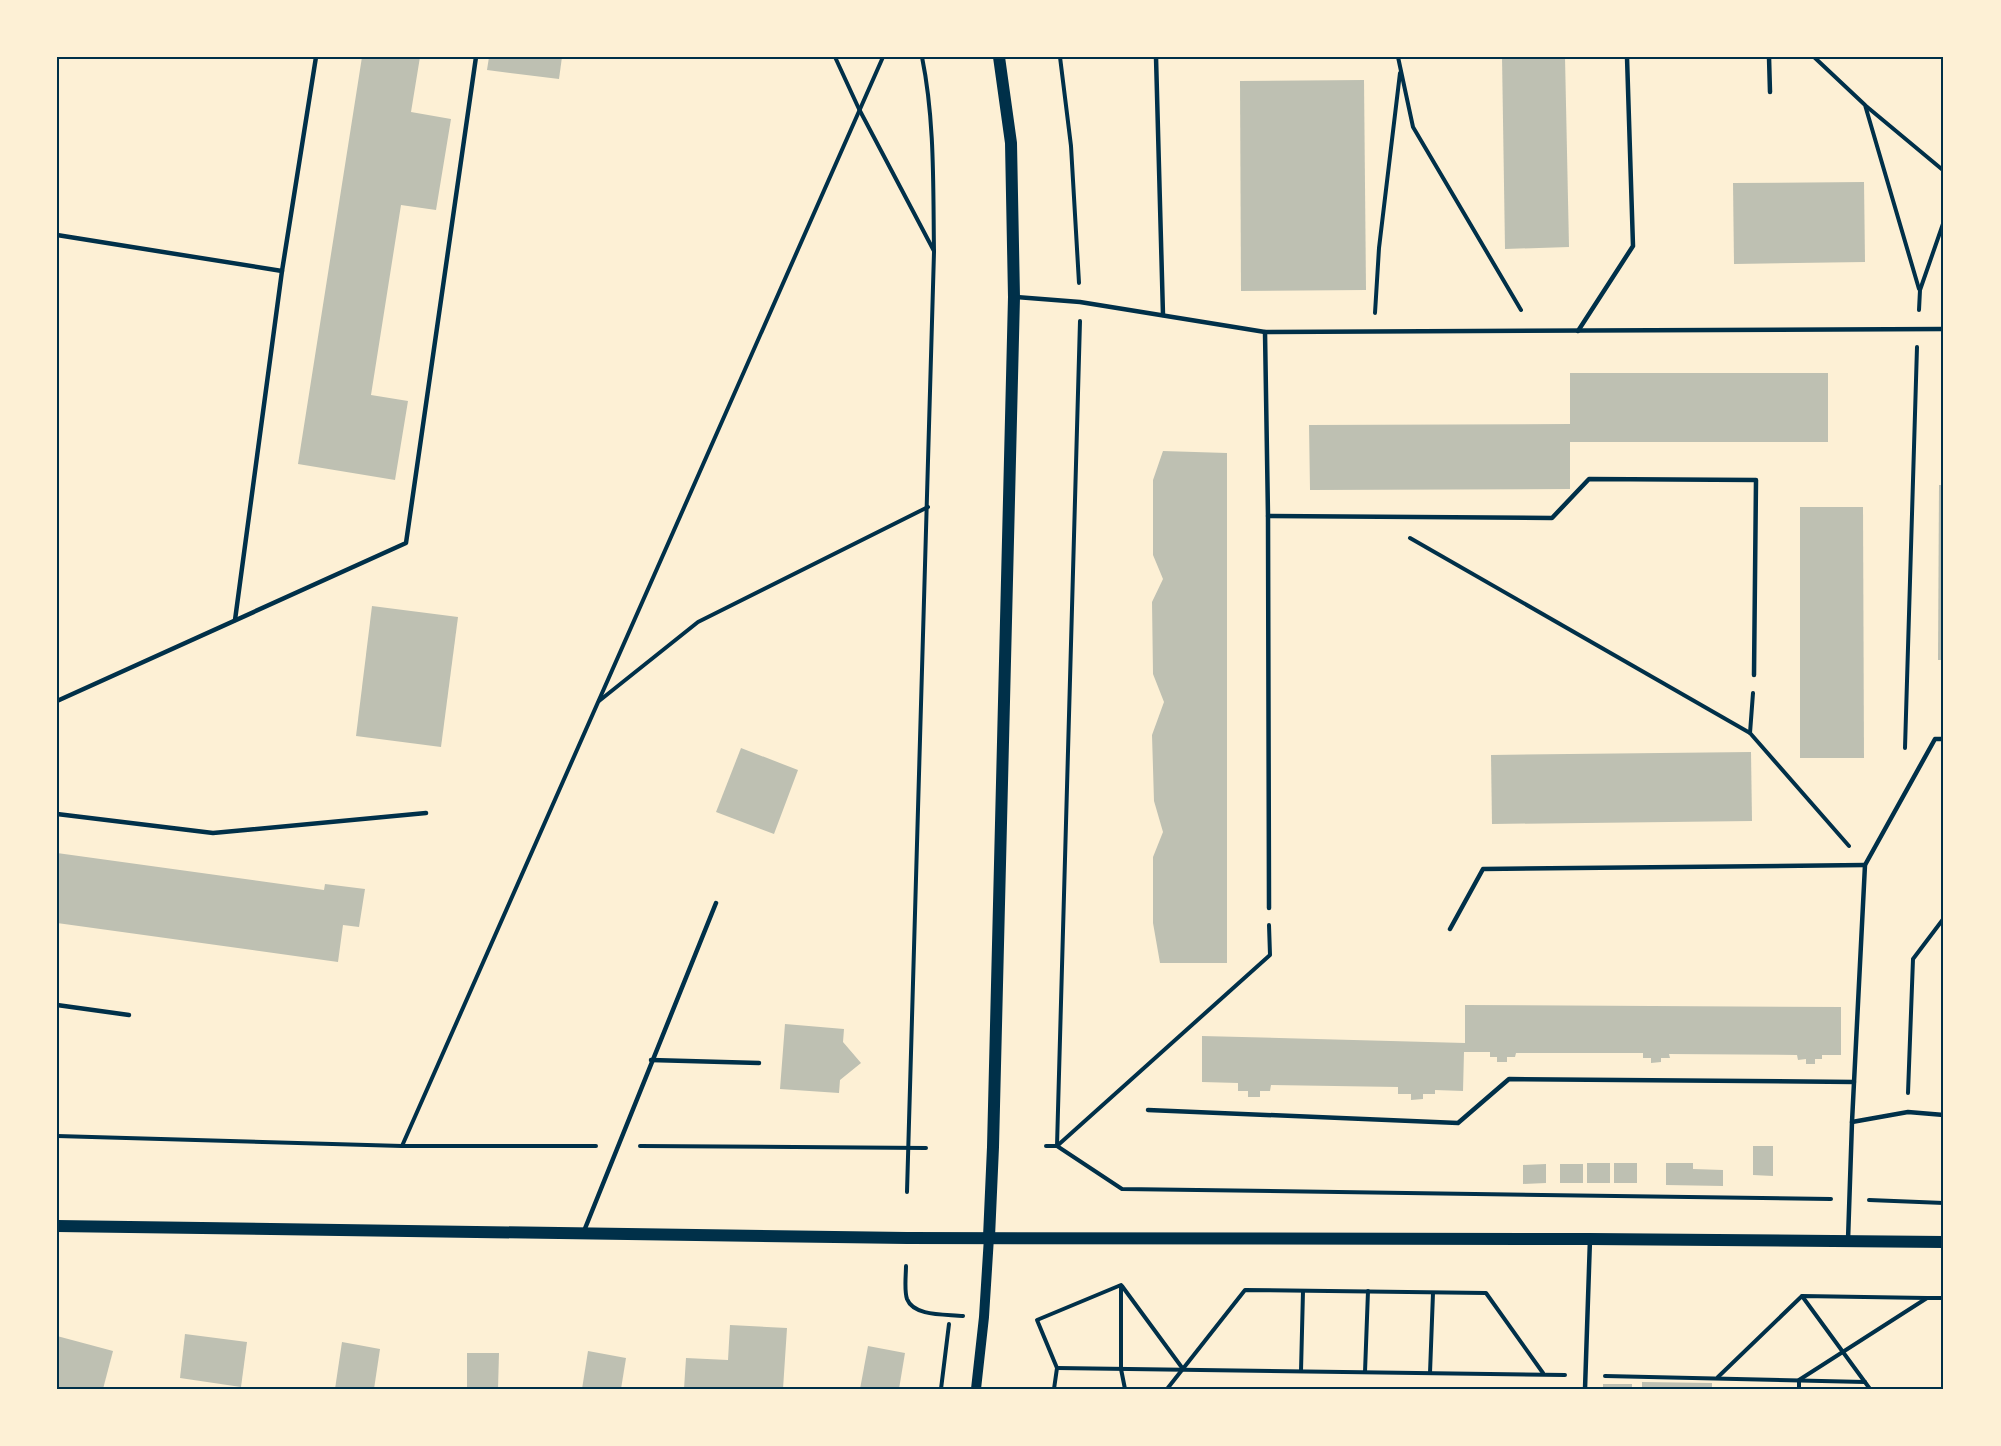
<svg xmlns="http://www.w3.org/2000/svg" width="2001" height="1446" font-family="'Alegreya Sans',sans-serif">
<rect width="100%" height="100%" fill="#fdf0d5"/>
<g fill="#bec0b2">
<path d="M362,57h58l-9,55 40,7 -15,91 -35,-5 -30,190 37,6 -13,79 -97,-16z"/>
<path d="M489,57h73l-3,22 -72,-9z"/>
<path d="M1502,57h63l4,190 -64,2z"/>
<path d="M1364,80l2,210 -125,1 -1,-210z"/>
<path d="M1864,182l1,80 -131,2 -1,-81z"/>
<path d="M1570,373h258v69h-258v47l-260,1 -1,-65 261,-1z"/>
<path d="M1163,451l64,2v510h-67l-7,-40v-66l10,-25 -9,-31 -2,-66 12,-33 -11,-28 -1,-72 11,-23 -10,-24v-75z"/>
<path d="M1939,485h5v175h-6z"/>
<path d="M1800,507h63l1,251h-64z"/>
<path d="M372,606l86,11 -17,130 -85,-11z"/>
<path d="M741,748l57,22 -24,64 -58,-22z"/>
<path d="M1751,752l1,69 -260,3 -1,-69z"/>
<path d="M57,853l267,37 1,-6 40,5 -6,38 -16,-2 -5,37 -281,-39z"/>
<path d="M1465,1005l376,2v48h-19v4h-7v5h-9v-5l-8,1 -1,-5 -128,-1 1,4h-9v4l-10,1v-5h-8v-5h-127l-1,4h-8v5h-10v-5h-7v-5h-26l-1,39 -28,-1v4h-12v5l-12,1v-6h-13v-7l-127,-2 -1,6h-10v6h-12v-6h-10v-8l-36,-1v-46l263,7z"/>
<path d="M785,1024l59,5 -1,13 18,21 -21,17 -1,13 -59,-4z"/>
<path d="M1753,1146h20v30l-20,-1z"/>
<rect x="1587" y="1163" width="23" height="20"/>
<rect x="1614" y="1163" width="23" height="20"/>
<path d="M1666,1163h27v6l30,1v16l-57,-1z"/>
<path d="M1546,1164v19l-23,1v-19z"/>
<rect x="1560" y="1164" width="23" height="19"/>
<path d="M730,1325l57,3 -4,61h-99l2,-31 42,2z"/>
<path d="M185,1334l62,8 -6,45 -61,-9z"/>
<path d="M57,1336l56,15 -10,38h-46z"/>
<path d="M342,1342l38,7 -6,40h-39z"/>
<path d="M868,1346l37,7 -6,36h-39z"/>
<path d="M588,1351l38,7 -5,31h-39z"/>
<path d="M467,1353h32l-1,36h-31z"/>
<path d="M1642,1382l70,1v6h-70z"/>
<rect x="1603" y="1384" width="29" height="5"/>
</g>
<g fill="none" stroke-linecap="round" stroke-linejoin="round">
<g stroke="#003049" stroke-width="4">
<path d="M835,57l24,52 75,142"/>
<path d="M1060,57l11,89 8,137"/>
<path d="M1398,57l15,70 108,183"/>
<path d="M1814,57l51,48 54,184"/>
<path d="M1866,106l78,65"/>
<path d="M1919,310l1,-20 24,-69"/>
<path d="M1375,313l4,-65 21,-175"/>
<path d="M1080,321l-23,825 65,43 709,10"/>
<path d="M1410,538l340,195"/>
<path d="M1753,693l-3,40 99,113"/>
<path d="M599,701l99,-79 230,-115"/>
<path d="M1905,748l12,-401"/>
<path d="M1908,1093l5,-134 31,-41"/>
<path d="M57,1136l345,10h194"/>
<path d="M402,1146l481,-1089"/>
<path d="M640,1146l286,2"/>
<path d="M1046,1146h11l213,-191 -1,-30"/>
<path d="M907,1192l27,-940c-1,-65 1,-131 -12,-195"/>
<path d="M1869,1200l75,3"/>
<path d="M906,1266c0,9 -2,24 1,33 7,18 40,15 56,17"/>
<path d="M1122,1286l61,83"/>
<path d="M1802,1296l68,93"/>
<path d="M1057,1368l508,7"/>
<path d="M1301,1371l2,-80"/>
<path d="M1365,1372l3,-81"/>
<path d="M1430,1373l3,-80"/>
<path d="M1605,1376l260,6"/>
<path d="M1718,1377l84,-81 125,2"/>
<path d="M941,1389l8,-65"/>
<path d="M1054,1389l3,-21 -20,-48 84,-35v84l4,20"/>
<path d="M1167,1389l78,-99 241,3 57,80"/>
<path d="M1799,1389v-9l128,-82h17"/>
</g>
<g stroke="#003049" stroke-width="4.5">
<path d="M1156,57l7,258"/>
<path d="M1769,57l1,35"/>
<path d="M57,235l225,36"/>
<path d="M1016,297l64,5 185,30 679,-3"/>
<path d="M1578,331l55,-85 -6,-189"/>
<path d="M1265,332l3,184 1,392"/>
<path d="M1268,516l284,2 37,-39 167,1 -2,195"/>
<path d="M235,620l47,-349 34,-214"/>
<path d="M57,701l349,-158 70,-486"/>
<path d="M57,814l156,19 213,-20"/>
<path d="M1450,929l33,-60 382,-4"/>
<path d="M57,1005l72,10"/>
<path d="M651,1060l108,3"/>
<path d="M1148,1110l310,13 51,-44 345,3"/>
<path d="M1852,1122l56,-10 36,3"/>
<path d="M584,1231l132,-328"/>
<path d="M1848,1240l4,-118 13,-257 70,-126h9"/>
<path d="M1585,1389l5,-150"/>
</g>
<path stroke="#003049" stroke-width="10" d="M976,1389l8,-72 5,-80"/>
<g stroke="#003049" stroke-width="12">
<path d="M57,1226l850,12 683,1 354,3"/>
<path d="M989,1237l4,-90 21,-850 -3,-154 -12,-86"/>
</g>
</g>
<rect width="2001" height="1446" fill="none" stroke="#fdf0d5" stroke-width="117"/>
<rect x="58" y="58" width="1884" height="1330" fill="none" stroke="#003049" stroke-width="2"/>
</svg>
